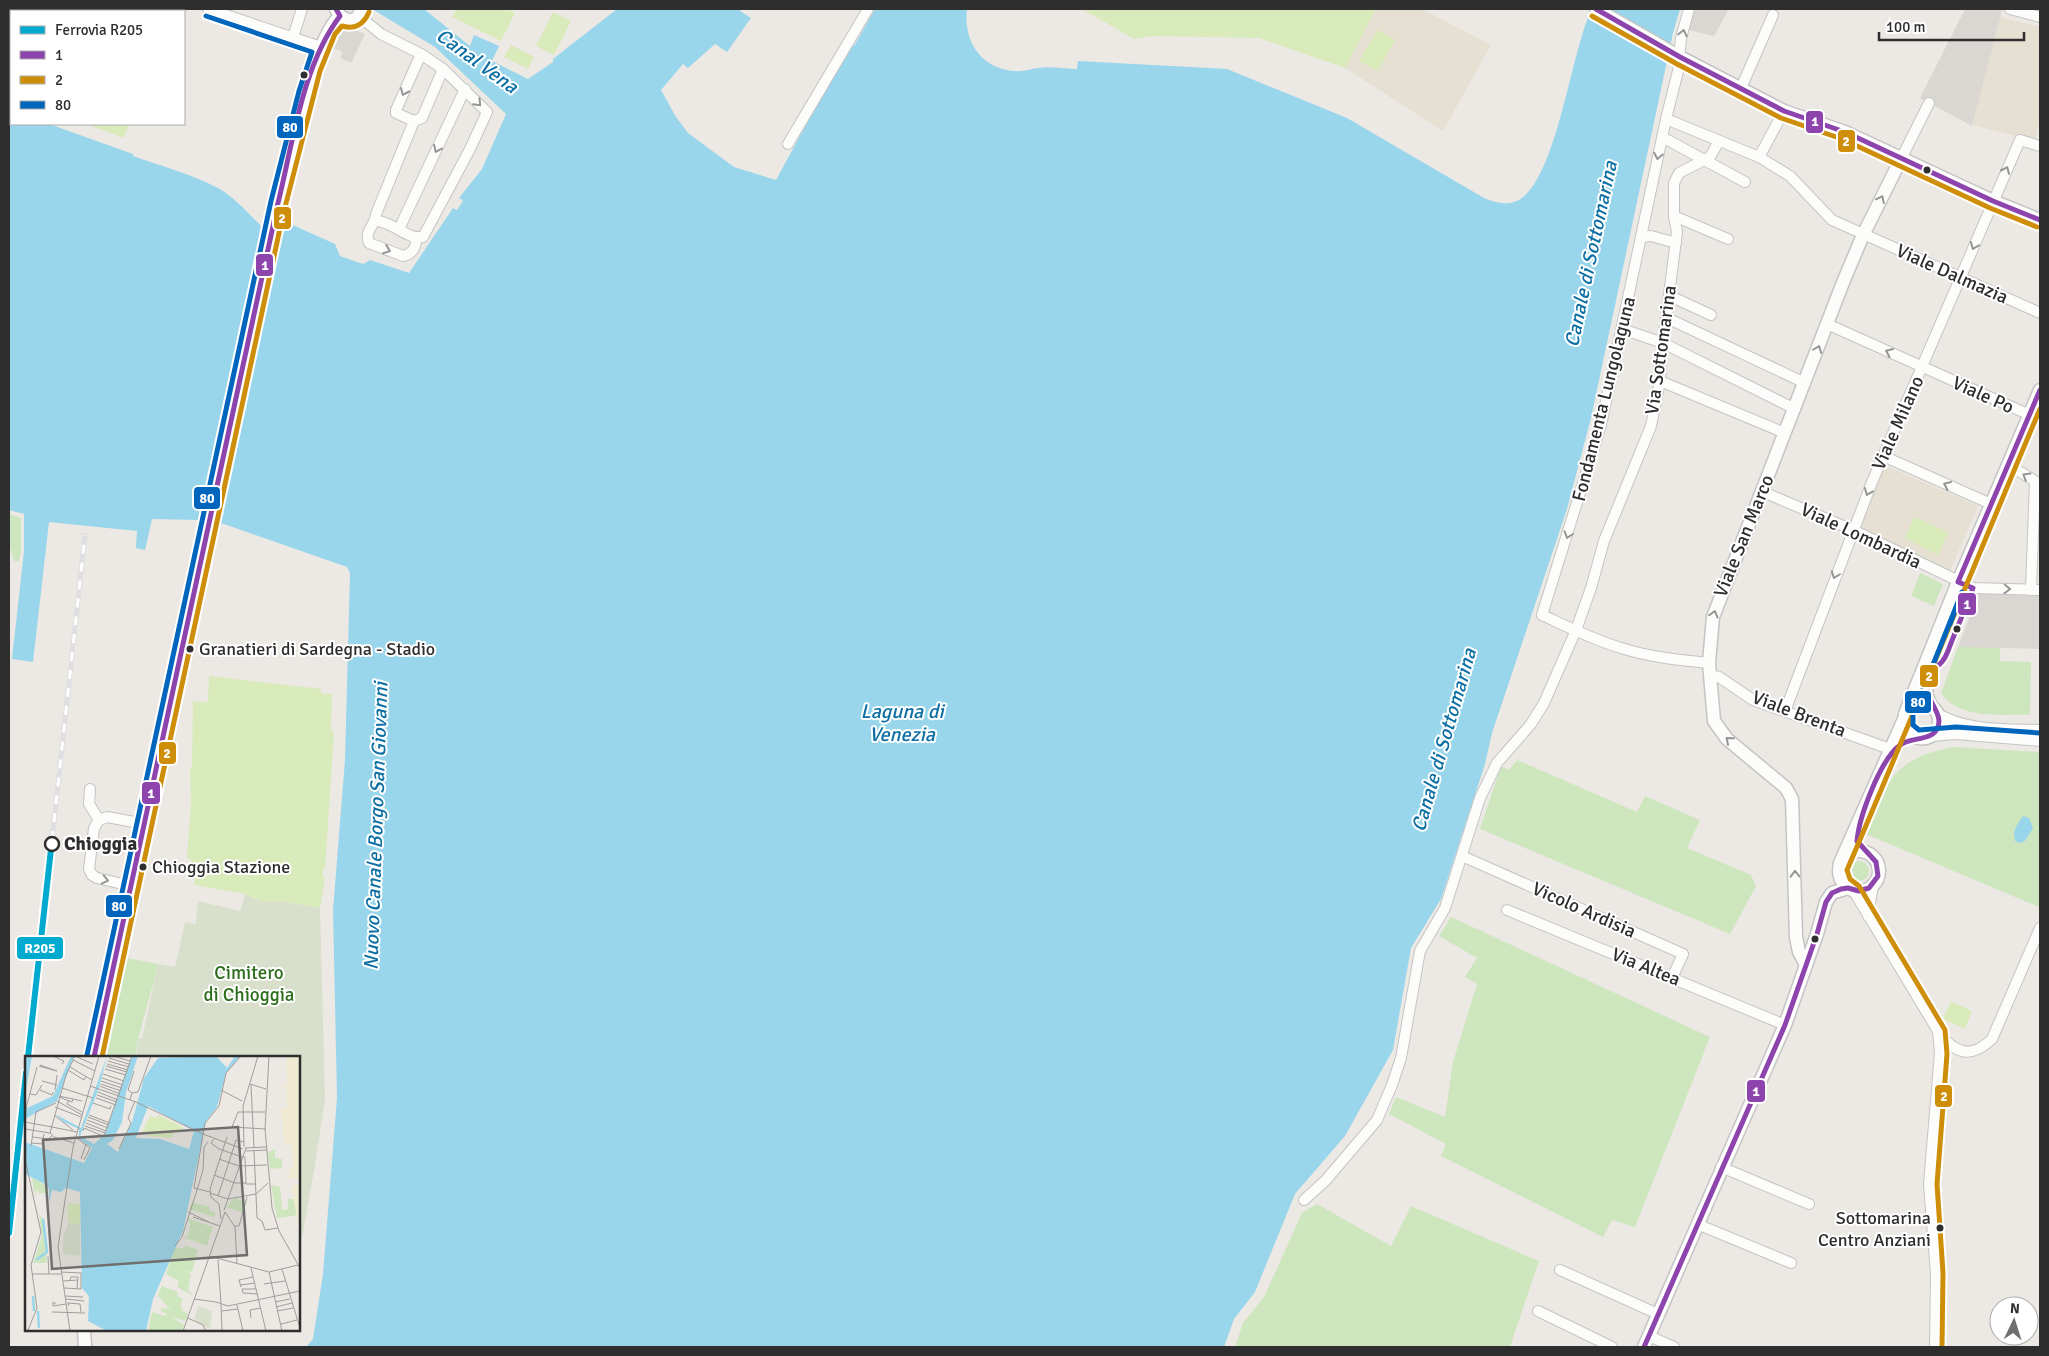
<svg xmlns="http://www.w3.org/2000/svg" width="2049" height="1356" font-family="Signika,sans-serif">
<rect width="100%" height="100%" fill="#ece8e4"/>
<g fill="#e6e0d3">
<path d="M1376,9h46l69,36 -48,86 -98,-63z"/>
<path d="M2000,17l40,10v94l-5,20 -63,-16z"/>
<path d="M1884,465l94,41 -28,65h-2l-86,-40 2,-20z"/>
</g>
<g fill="#cee6be">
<path d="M9,514l12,4v33l-2,11 -5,-1 -4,-13z"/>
<path d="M1920,573l23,11 -9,22 -23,-10z"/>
<path d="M1958,647h42v14l31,1 -1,53c-29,-1 -71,5 -89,-22z"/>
<path d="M1954,747l86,5 -1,155 -173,-73c21,-53 27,-76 88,-87z"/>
<path d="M1517,760l120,52 8,-16 55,24 -13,28 64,27 5,11 -26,48 -250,-105 21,-63 8,4z"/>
<circle cx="1859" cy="871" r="10"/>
<path d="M1451,917l259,120 -75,190 -23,-7 -9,17 -162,-81 5,-12 -57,-30 7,-17 49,20 8,-55 24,-78 -12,-7 12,-19 -38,-22z"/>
<path d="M127,958l31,6c-7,31 -18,62 -23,93h-29z"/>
<path d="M1317,1204l74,42 20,-40 128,55 -29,86h-275l8,-24 21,-26 38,-84z"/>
</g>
<path fill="#d8e0cc" d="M245,894l18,8 16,-1 41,7 5,191 -10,66 -13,73h-3v-181h-163l3,-18h3l16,-75 17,3 10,-45 11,2 2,-23 42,10z"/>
<g fill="#d9eabb">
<path d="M457,9h50l8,4 -14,28 -49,-24z"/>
<path d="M1082,9h294l-31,59 -86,-30 -108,-2 -17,3z"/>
<path d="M553,12l18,9 -17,34 -18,-9z"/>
<path d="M1377,30l18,10 -17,31 -19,-10z"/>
<path d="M511,45l23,12 -6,12 -24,-12z"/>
<path d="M89,124h40l-5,14 -35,-13z"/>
<path d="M1914,517l34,15 -10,23 -33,-17z"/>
<path d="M209,676l112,13v4l11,1 -1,35 3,4 -9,136h-2v9h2l-5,30 -41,-7 -16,1 -18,-8 -51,-9 3,-18 -7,-1 1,-7 -4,-1 4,-56 -1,-34 2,1 1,-68 15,1z"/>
<path d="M1951,1001l21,10 -7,18 -22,-10z"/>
</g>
<g fill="#dad6d2">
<path d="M1689,9h40l-15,27 -30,-7z"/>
<path d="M1965,9l37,1 -30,116 -52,-28z"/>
<path d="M342,27h5l18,7 -14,29 -11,-5 3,-6 -15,-6 6,-13z"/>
<path d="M1979,593l61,3v53l-82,-2z"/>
</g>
<g fill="#99d6ec">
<path d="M372,9h52l46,37 4,-11 25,11 -7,15 36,18 25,-17v-3l64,-50h124l-1,2 11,7 -24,34 -12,-8 -27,24 -5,-4 -22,26 15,27 12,16 46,34 42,13 74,-136 4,2 21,-37h92c-4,32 14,60 48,62 8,1 15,-2 23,-3 12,-2 27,1 39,1l1,-8 149,8 120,49 137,80c10,4 21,8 33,3 40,-19 54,-152 75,-192h88l-7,24 -82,385 -24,91 -75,224 -7,31 -44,135 -30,49 -18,102 -48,86 -50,58 -40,98 -21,27 -10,28h-918l7,-8 10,-65 14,-176 -4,-188 12,-150 5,-187 -3,-6 -123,-43 -25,-4 -47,-1 -7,31 -9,-2 1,-17 -88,-9 -16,140 -21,-3 12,-108v-37l-15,-4v-405l2,1v18h38l84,30v2c28,10 58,18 85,32 16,9 30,25 44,39l22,-6 51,23 5,12 23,8 7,-4 39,13 44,-65 4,2 6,-9 -4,-3 23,-29 24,-55 -71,-67z"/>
<path d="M2023,816l6,2 4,10 -8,13 -6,2 -4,-2 -1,-9 3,-7z"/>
</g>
<path fill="#ece8e4" d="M284,221l-65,303 -20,-4 63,-293z"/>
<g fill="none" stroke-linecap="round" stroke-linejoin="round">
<g stroke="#c5c4c5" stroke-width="12">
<g id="minor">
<path d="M208,9l113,38"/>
<path d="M1689,9l-8,29 -3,33 -12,48 -65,306 -59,190c26,12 52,25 79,33 28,9 58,12 88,15"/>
<path d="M2010,9l30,8"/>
<path d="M45,11l1,-2"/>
<path d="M359,16l22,18 40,20 22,15 44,43 -17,37 -47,88c-16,3 -31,-16 -47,-16"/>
<path d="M293,37l9,-28"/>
<path d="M421,54l-25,56v3l18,8 8,-3 21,-49"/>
<path d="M1741,88l32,-73"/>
<path d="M1784,111l-25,46 31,19 42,44 208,93"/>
<path d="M1666,119l93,38"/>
<path d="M414,121l-38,93c0,11 -12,16 -7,29l34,13c10,-2 14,-10 13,-19"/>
<path d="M1662,137l83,45"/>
<path d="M788,144l80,-135"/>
<path d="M1901,159l28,-56"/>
<path d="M1674,216l54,23"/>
<path d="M399,229l66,-140"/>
<path d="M1642,237l9,-1 25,7"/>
<path d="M1670,296l41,19"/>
<path d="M1667,318l138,65"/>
<path d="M1827,324l203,91"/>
<path d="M1622,329l41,14 132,66"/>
<path d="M1660,381l125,52"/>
<path d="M1883,456l108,48"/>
<path d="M2009,465l26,16 -4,109"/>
<path d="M1763,492l90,38 120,58 67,2"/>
<path d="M1710,675l9,2 34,23 137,49"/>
<path d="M1785,711l87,-229 148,-342 20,6"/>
<path d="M1938,714c30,17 69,15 102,16"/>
<path d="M1931,736l25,-2 84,7"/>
<path d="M90,789l-1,15 10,16"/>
<path d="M1462,856l221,98 -11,24"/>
<path d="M131,886l-34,-8 -5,-3 -3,-6 5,-41 5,-8 8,-3 38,7"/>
<path d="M1853,890l85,141 2,22 -11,131 7,90 -1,73"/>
<path d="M1507,910l278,115"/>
<path d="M1868,916l5,-31"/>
<path d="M1938,1032c17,21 32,28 54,7l48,-111"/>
<path d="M1721,1167l88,37"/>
<path d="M1304,1200l22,-20 51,-60 15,-35 9,-27 19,-107 25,-43 35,-110 17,-35 34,-39 13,-21 32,-73 15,-42 13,-47 47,-115 9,-45 1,-24 16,-125 -3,-16v-33l5,-10 31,-16 9,-16"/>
<path d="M1697,1224l94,39"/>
<path d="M1560,1270l98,44"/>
<path d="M1538,1311l74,36"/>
<path d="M1649,1336l25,11"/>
</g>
</g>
<g stroke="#c5c4c5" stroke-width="15">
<g id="tertiary">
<path d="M336,9l4,7 10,5 7,-3 5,-9"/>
<path d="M1596,9l84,48 104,54 61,21 148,69 47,19"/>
<path d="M1929,667l-3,27 5,12"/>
<path d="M1908,710l13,-7c31,4 18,46 -9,33l-7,-12v-10l53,-132 82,-192"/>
<circle cx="1859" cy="871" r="20"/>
<path d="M1840,863l64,-144"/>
<path d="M1806,965l-7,-13 -3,-15 -4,-138 -6,-11 -59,-49 -13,-18 -5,-58 4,-46 131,-337 19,-45 38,-76"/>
<path d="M94,1057l184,-854c11,-42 33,-160 62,-187"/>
<path d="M84,1330l1,17"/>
<path d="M1644,1347l141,-322 32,-91 9,-32 6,-9 16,-5"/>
</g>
</g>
<use href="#minor" stroke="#fcfcfb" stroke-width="10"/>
<use href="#tertiary" stroke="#fcfcfb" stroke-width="12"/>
<g stroke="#dfdfe1" stroke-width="5">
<path id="rail" d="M52,840l33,-305"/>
</g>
<use href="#rail" stroke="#fff" stroke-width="3" stroke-dasharray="9" stroke-linecap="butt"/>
<g stroke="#fff" stroke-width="9">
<g id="bus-1">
<path d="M1596,9l84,48 104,54 61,21 148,69 47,19"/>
<path d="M94,1057l184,-854c15,-60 24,-137 62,-187l-4,-7"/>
<path d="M1644,1347l141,-322 32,-91 9,-32 6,-9 9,-4 7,-1 11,3 10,-3 9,-12 -2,-14 -19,-21c2,-24 23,-81 43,-96 11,-8 31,-4 37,-16 9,-16 -16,-31 -10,-50 3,-9 13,-13 17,-20 4,-6 6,-14 9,-21 7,-17 14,-33 20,-50l-15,-6 82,-192"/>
</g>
</g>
<g stroke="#fff" stroke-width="9">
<g id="bus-2">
<path d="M1592,16l85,48 104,54 61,21 148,69 47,19"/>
<path d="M102,1057l180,-838 38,-148 15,-37 7,-8c13,4 22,-2 27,-14"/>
<path d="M1942,1347l1,-74 -6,-89 10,-130 -2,-24 -86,-144 -9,-7 -3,-9c66,-153 128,-308 193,-461"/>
</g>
</g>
<g stroke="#fff" stroke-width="9">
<g id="bus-3">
<path d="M1950,624l12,-32 -49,123v10l6,5 37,-3 84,6"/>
<path d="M87,1055l184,-854 28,-110 13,-39 -106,-36"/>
</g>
</g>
<use href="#bus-1" stroke="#8e44ad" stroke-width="5"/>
<use href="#bus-2" stroke="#cf8e09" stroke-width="5"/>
<use href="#bus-3" stroke="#0065bd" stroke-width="5"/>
<g stroke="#fff" stroke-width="10">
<g id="rail-1">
<path d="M28,1057l24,-217"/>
<path d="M9,1233l17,-160"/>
</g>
</g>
<use href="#rail-1" stroke="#00a9ce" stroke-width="6"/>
</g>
<defs><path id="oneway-chevron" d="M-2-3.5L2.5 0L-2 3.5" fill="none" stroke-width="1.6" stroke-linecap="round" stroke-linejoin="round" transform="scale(1.25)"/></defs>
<g stroke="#959594">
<use href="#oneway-chevron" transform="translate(1683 33) rotate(-77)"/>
<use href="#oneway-chevron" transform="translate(404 92) rotate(114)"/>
<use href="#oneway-chevron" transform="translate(478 103) rotate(47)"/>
<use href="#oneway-chevron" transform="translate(437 149) rotate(115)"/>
<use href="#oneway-chevron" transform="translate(1658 156) rotate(101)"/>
<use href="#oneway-chevron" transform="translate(2006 170) rotate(-66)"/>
<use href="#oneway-chevron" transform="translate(1881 199) rotate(-64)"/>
<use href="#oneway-chevron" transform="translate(1974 246) rotate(112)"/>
<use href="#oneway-chevron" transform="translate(387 250) rotate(21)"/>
<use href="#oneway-chevron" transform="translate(1818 349) rotate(-69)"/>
<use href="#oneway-chevron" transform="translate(1889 352) rotate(-156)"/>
<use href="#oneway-chevron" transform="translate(2026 476) rotate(-149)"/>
<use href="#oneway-chevron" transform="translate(1947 485) rotate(-156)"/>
<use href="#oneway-chevron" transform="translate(1868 492) rotate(112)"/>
<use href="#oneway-chevron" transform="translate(1568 535) rotate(108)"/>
<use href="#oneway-chevron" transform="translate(1835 575) rotate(111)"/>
<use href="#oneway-chevron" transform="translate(2007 589) rotate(2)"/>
<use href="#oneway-chevron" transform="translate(1714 614) rotate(-75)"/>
<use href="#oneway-chevron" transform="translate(1729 740) rotate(-139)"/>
<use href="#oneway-chevron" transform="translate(1795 874) rotate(-91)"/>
<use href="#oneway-chevron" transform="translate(105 880) rotate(13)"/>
</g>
<g fill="#2e2e2e" stroke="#fff" stroke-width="2">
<circle cx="304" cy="75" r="4.5"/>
<circle cx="1927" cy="170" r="4.5"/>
<circle cx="1957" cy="629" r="4.5"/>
<circle cx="190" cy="649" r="4.5"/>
<circle cx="143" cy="867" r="4.5"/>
<circle cx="1815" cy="939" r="4.5"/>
<circle cx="1940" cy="1228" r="4.5"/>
</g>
<circle fill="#fff" stroke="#2e2e2e" stroke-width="2.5" cx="52" cy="844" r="7"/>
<g text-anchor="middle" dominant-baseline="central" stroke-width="4" stroke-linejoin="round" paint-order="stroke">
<g font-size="18" fill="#2e2e2e" stroke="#fff" text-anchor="start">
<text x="199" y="649">Granatieri di Sardegna - Stadio</text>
<text x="152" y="867">Chioggia Stazione</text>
<text x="1931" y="1218" text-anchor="end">Sottomarina<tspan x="1931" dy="22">Centro Anziani</tspan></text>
</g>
<g font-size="19" fill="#2e2e2e" stroke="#fff">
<text transform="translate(1952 274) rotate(24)">Viale Dalmazia</text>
<text transform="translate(1661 350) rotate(-82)">Via Sottomarina</text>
<text transform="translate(1983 395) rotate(24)">Viale Po</text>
<text transform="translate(1604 399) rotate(-76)">Fondamenta Lungolaguna</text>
<text transform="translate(1898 423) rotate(-66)">Viale Milano</text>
<text transform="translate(1744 536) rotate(-68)">Viale San Marco</text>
<text transform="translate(1861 536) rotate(25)">Viale Lombardia</text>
<text transform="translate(1799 714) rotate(21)">Viale Brenta</text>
<text transform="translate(1584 910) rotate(24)">Vicolo Ardisia</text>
<text transform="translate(1646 967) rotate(22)">Via Altea</text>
</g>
<g font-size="19" font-weight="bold" fill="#2e2e2e" stroke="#fff" text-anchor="start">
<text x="64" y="844">Chioggia</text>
</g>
<g font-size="19" fill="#2c6e1b" stroke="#fff">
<text x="249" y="973">Cimitero<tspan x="249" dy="22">di Chioggia</tspan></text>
</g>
<g font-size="20" font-style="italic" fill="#0d6fa3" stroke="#fff">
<text transform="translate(477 61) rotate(36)">Canal Vena</text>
<text transform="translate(1591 254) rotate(-78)">Canale di Sottomarina</text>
<text x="902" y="711">Laguna di<tspan x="902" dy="23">Venezia</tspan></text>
<text transform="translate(1444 740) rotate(-74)">Canale di Sottomarina</text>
<text transform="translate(376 826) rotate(-88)">Nuovo Canale Borgo San Giovanni</text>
</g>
</g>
<g transform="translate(25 1056)">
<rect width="275" height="275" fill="#ece8e4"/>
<path d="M250,93v9l7,1v9l-12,1 -2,-17zM7,122l12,6 5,9h-10l-2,-4 -2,7zM246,129l9,2 2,23 6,-1v-10h7l4,16 -22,3zM209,142l13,4 -4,11 -17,-6zM167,146l18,5 -1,3 7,3 -2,4 -25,-8zM14,158l5,6 3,43h-14l3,10 -3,-10 9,-27zM162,162l26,9 -6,19 -24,-9 5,-1 2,-12zM160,189l13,5 -6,22 -7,-1 6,3 -3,16 6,6 -17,-9 2,-6 -13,-7 9,-27 9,2zM137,230l16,6 -1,4 6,3 -3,6 4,5 -5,-1 9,5 -2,7 -14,-4 12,8 -2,6h-34l4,-19 13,4 2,-2 -6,-3v-3l9,1 -12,-13z" fill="#cee6be"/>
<path d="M261,0h14v122l-4,1 -7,-1v-11h5l-3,-23 -7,-1 -3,-31 -4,-1 10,-3 -1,-19 -3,-4h4zM275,128v50l-9,-48z" fill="#f0ead3"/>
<path d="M43,168h12v32l-17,-2v-16zM173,250l14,5 -2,18 -16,-8z" fill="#d8e0cc"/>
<path d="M133,59l25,12 -2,4 -6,-1 -3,8 -21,-2 -9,-4 8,-16 7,2zM43,147l12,1v20l-12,-1z" fill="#d9eabb"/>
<path d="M0,0h7l-7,40zM46,0h3l-17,45 -32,18v-10l28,-13zM82,0l-8,32 -19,48 14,8 11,-10 27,-78h6l-12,36 -4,30 -9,18 -6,4 11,8 14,-30 12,-44 14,-20 58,-2 11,12 8,-12h5l-14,17 -9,34 -11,14 -23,110 -30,68 -7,32h-39l-19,-10 1,-25 -7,-8 -2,-96 -14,-4 -5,4 -9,-2 -3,13v-14l-4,-5 -20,-10v-32l59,21 8,-15 -13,-9v-10l-15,-7 -9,-8 26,14zM123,50l46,25 -5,18 -29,-10 -24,-1z" fill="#99d6ec" fill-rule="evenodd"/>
<path fill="none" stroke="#99d6ec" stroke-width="2.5" d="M11,204l11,-8 -4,-33M8,240l1,15M13,255l1,17"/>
<path fill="none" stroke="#a09e9b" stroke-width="1" d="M28,0l11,5 -2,3M50,0l18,8M88,0l17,5M244,0l-4,73 7,79 7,23 21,37M84,2l20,6M48,4l22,11M83,5l21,6M82,8l21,6M14,10l18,5 -17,-6M81,10l21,6M45,11l22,13M80,13l21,6M43,14l16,10 2,-4M78,18l21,7M77,22l21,7M17,25l15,4M76,25l21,7M76,28l20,7M225,28l16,5M226,29l3,63M65,30l46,16 67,32 40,15M75,30l20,8M37,32l31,10M15,34l12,5 1,-3M30,34l2,-15M196,34l21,11M73,36l20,8M107,37l-4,-3 6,-19M5,38l6,1 6,-10M72,39l20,7M34,40l23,5M34,41l13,5 1,-3M71,42l20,7M44,44l-2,4 15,8M105,44l2,-7 6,-1 13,-36M32,45l25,14M68,47l17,6 1,-3M30,51l26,10M0,56l12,-45M240,56h-27l-6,15 34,2M29,59l19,15M64,59l21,8M63,61l21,8M62,64l21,8M0,66l27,5M61,67l20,8M60,70l20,7M27,71l25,5M0,73l25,4M58,75l1,-3 19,8 2,-3 27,-77M25,77l16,-58 9,-19M25,77l4,4 20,6M8,81l15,2 4,-3M53,83l12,9 -6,12M189,83l-3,4 8,6 23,8M7,87l10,1 2,-10M6,90l5,-34 20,-9M219,91l-1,-41 15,-50M220,92l21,-1M94,93l12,-26 -3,-5 7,-17M229,94l3,68 5,3 3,9 13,-2M221,95l21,-1M217,101h3l1,27h10M0,103l16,73 -10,33 6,43 -9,22M56,103l5,-15M194,103l20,7M214,110l28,-1M189,119l21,8h11M185,136l-16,-4 11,-65 14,-17 7,-33 15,-17M185,137l18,6M193,140l18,-56 8,2M203,143l28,-5 12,-11M199,154l22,-62M163,156l21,10M200,156l10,15 2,37M168,161l27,9M196,163l-2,-15 -8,-7 -1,-8 17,-52M210,170h4l8,-29M150,190l7,-9 15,-47 6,-20 1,-23 4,-5M23,200l1,18M184,200l60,16 29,-7M193,204l3,43M226,212l15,63M257,213l18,59M36,216l20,1v16l-17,-1M244,216l13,59M7,218h30M45,224l1,-3h7l-1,12M38,225l15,-1M239,228l21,-3M215,229l15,-2M216,231l-2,-7 14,-3M231,233h-14l1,4 15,1M40,240l18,1M41,243l18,2M169,243l22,3M191,246l12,4 72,-15M250,246l15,-3M31,248l-3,-2v4l13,-2M196,248l1,27M212,249l6,26M44,250l-1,-3 12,1 1,8M251,251l16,-4M196,255l17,-2M252,255l16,-3M27,256l33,1M163,262l15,7 3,6M226,262l-1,-8 11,-2M256,268l16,-4M45,275l-12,-84 15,-100 26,-91M158,275l42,-119"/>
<path fill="#706f6e" fill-opacity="0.15" stroke="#706f6e" stroke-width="2.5" d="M213,71l9,128 -195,14 -9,-129z"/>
<rect width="275" height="275" fill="none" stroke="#2e2e2e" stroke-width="2.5"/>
</g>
<g stroke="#fff" stroke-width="2">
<rect x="1805" y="110" width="19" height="24" rx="5" fill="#8e44ad"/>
<rect x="276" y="115" width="28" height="24" rx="5" fill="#0065bd"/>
<rect x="1837" y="129" width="19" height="24" rx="5" fill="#cf8e09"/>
<rect x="273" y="206" width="19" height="24" rx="5" fill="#cf8e09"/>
<rect x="255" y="253" width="19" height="24" rx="5" fill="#8e44ad"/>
<rect x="193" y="486" width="28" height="24" rx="5" fill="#0065bd"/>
<rect x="1957" y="592" width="20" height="24" rx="5" fill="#8e44ad"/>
<rect x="1919" y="664" width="20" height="24" rx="5" fill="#cf8e09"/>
<rect x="1904" y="690" width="28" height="24" rx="5" fill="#0065bd"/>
<rect x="158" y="741" width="19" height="24" rx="5" fill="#cf8e09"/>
<rect x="141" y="781" width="20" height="24" rx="5" fill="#8e44ad"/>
<rect x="105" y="894" width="28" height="24" rx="5" fill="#0065bd"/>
<rect x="16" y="936" width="48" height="24" rx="5" fill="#00a9ce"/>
<rect x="1746" y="1079" width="20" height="24" rx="5" fill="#8e44ad"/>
<rect x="1934" y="1084" width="19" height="24" rx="5" fill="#cf8e09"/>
</g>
<g font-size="14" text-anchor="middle" font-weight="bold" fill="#fff">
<text x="1815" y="126">1</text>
<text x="290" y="132">80</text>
<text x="1846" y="146">2</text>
<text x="282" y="223">2</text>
<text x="265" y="270">1</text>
<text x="207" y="503">80</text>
<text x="1967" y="609">1</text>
<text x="1929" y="681">2</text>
<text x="1918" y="707">80</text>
<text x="167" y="758">2</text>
<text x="151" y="798">1</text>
<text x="119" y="911">80</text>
<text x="40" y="953">R205</text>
<text x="1756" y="1096">1</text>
<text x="1944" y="1101">2</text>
</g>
<rect width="2049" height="1356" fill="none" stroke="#2e2e2e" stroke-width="20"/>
<rect x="10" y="10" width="175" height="115" fill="#ffffff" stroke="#ababab"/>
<rect x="20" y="26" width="25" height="8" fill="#00a9ce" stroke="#ababab"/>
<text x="55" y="35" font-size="15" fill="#2e2e2e">Ferrovia R205</text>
<rect x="20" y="51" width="25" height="8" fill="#8e44ad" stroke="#ababab"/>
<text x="55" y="60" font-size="15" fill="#2e2e2e">1</text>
<rect x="20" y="76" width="25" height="8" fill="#cf8e09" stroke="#ababab"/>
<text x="55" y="85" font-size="15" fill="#2e2e2e">2</text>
<rect x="20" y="101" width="25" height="8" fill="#0065bd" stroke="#ababab"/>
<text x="55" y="110" font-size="15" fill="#2e2e2e">80</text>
<g transform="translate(2014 1321) rotate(4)"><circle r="24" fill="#ffffff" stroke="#ababab"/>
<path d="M0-4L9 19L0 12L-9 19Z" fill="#706f6e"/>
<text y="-8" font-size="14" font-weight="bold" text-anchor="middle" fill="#2e2e2e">N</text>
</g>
<path d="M1879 32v8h145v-8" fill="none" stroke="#2e2e2e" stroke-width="2.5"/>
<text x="1886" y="32" font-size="15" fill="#2e2e2e" stroke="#ffffff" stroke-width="4" paint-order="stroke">100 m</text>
</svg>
